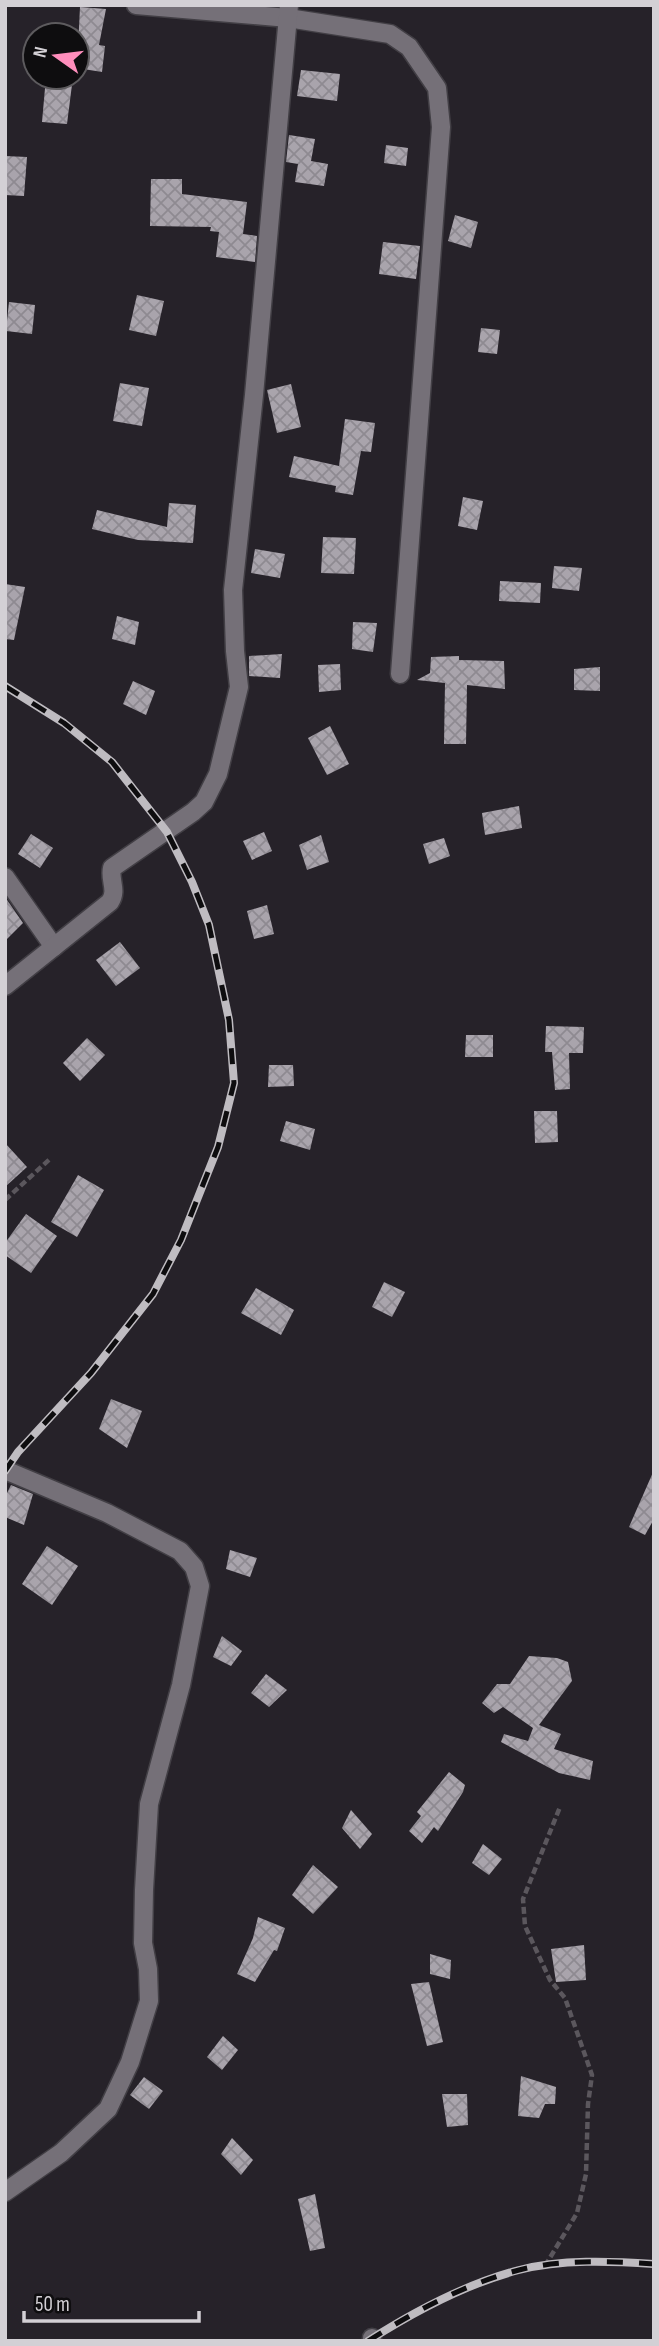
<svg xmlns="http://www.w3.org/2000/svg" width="659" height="2346" font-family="'Sofia Sans Condensed',sans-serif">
<defs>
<pattern id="building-cross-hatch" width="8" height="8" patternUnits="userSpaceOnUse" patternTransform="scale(1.75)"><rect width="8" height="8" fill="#a9a4ac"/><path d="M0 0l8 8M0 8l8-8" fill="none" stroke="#8e8a91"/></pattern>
</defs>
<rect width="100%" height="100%" fill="#262229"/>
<g fill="url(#building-cross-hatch)">
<path d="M80,7l26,2 -7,36 6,1 -3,26 -25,-4z"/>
<path d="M301,70l39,4 -3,27 -40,-5z"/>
<path d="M46,77h27l-6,47 -25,-2z"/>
<path d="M289,135l26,4 -4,22 17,3 -4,22 -29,-4 3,-18 -12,-2z"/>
<path d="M386,145l22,3 -2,18 -22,-3z"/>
<path d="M5,156l22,1 -3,39 -19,-1z"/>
<path d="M151,179h31v15l65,8 -4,32 14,2 -2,26 -39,-5 3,-25 -9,-1 1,-4 -61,-1z"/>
<path d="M455,215l23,7 -7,26 -23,-7z"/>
<path d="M383,242l37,4 -4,33 -37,-5z"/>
<path d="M137,295l27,6 -8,35 -27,-6z"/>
<path d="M9,302l26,3 -3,29 -26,-3z"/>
<path d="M481,328l19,2 -3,24 -19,-2z"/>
<path d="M120,383l29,5 -7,38 -29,-5z"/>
<path d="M291,384l10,43 -24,6 -10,-43z"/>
<path d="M345,419l30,4 -4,29 -10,-1 -8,44 -18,-3 1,-6 -47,-9 5,-21 45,10z"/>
<path d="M463,497l20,4 -6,29 -19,-4z"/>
<path d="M169,503l27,2 -3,38 -55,-3 -46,-11 5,-19 70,17z"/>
<path d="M323,537l33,1 -2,36 -33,-1z"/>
<path d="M255,549l30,5 -5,24 -29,-5z"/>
<path d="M554,566l28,2 -3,23 -27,-3z"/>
<path d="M500,581l41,2 -1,20 -41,-2z"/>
<path d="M5,584l20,3 -11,53 -9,-1z"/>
<path d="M117,616l22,6 -4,23 -23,-6z"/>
<path d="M353,622l24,1 -4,29 -21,-3z"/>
<path d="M282,654l-2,24 -31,-2v-20z"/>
<path d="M459,656v4l45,1 1,28 -38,-4 -1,59h-22l1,-61 -28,-3 13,-7 1,-16z"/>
<path d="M340,664l1,26 -22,2 -1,-27z"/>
<path d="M600,667v24l-26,-1v-21z"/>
<path d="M133,681l22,10 -9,24 -23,-11z"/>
<path d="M330,726l19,38 -22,11 -19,-37z"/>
<path d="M519,806l3,22 -37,7 -3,-22z"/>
<path d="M264,832l8,19 -20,9 -9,-19z"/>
<path d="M31,834l22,14 -13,20 -22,-14z"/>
<path d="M321,835l8,27 -22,8 -8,-25z"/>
<path d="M444,838l6,18 -21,8 -6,-20z"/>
<path d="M5,897l18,26 -18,18z"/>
<path d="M267,905l7,29 -20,5 -7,-28z"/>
<path d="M120,942l20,26 -24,18 -20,-26z"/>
<path d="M546,1026l38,1 -1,26h-14l1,36 -15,1 -3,-38h-7z"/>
<path d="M466,1035h27v22h-28z"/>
<path d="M87,1038l18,17 -25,26 -17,-18z"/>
<path d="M269,1065h24l1,21 -26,1z"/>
<path d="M534,1111h23l1,31 -23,1z"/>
<path d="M286,1121l29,8 -5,21 -30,-9z"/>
<path d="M5,1143l22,24 -22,20z"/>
<path d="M78,1175l26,15 -27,47 -26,-15z"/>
<path d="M26,1214l31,22 -26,37 -26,-18v-12z"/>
<path d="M384,1282l21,10 -13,25 -20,-10z"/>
<path d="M256,1288l38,22 -13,25 -40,-22z"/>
<path d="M111,1399l31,12 -15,37 -28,-19z"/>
<path d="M654,1470v49l-9,16 -16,-8z"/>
<path d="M11,1485l22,9 -9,31 -19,-8v-20z"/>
<path d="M47,1546l31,20 -26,39 -30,-21z"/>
<path d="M230,1550l27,8 -7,19 -24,-8z"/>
<path d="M222,1636l20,15 -11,15 -18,-9z"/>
<path d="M529,1656l28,2 11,4 4,19 -33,44 22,9 -7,15 39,12 -3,19 -31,-7 -58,-31 3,-8 24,7 5,-13 -30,-21 -9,6 -12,-10 15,-19h13z"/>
<path d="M266,1674l21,16 -18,17 -18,-14z"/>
<path d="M449,1772l16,13 -2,7 -25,39 -4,-4 -12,16 -13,-12 12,-15 -4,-4z"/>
<path d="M351,1810l21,24 -12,15 -18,-21z"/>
<path d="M483,1844l19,15 -13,16 -17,-12z"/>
<path d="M313,1865l25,22 -25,27 -21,-19z"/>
<path d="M258,1917l27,11 -8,23 -3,-1 -19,32 -18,-8 16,-36z"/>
<path d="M584,1945l2,35 -30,2 -5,-33z"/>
<path d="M430,1954l21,6 -1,19 -20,-5z"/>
<path d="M429,1982l14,60 -16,4 -16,-62z"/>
<path d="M223,2036l15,14 -16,20 -15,-13z"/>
<path d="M521,2076l35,11 -1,17h-10l-6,14 -21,-2z"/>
<path d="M144,2077l19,14 -14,18 -19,-14z"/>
<path d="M442,2094h25l1,31 -21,2z"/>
<path d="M232,2138l21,22 -12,15 -20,-21z"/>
<path d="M315,2194l10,54 -15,3 -12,-52z"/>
</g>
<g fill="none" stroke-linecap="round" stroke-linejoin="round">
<g stroke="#423f45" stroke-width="21">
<g id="street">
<path d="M136,5l152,13 102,16 19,13 28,41 4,39 -41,547"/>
<path d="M5,877l49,70"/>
<path d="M5,986l105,-84c8,-12 -1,-22 2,-34l81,-56 11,-10 14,-28 21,-87 -4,-36 -2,-61 21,-195 35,-390"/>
<path d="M5,1470l102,43 73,38 14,16 6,19 -19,99 -32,119 -5,86 -1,53 5,26 1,32 -19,61 -22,47 -47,44 -56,39"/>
<path d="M372,2341v-3"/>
</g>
</g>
<g stroke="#5b575d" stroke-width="4.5" stroke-dasharray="7 3.5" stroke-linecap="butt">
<path d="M5,1200l46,-42"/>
<path d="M545,2266l32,-53 9,-39 2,-70 4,-29 -27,-77 -15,-18 -25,-54 -2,-27 37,-92"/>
</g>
<use href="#street" stroke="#757078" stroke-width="18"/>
<g stroke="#bfbcc1" stroke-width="8">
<g id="rail">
<path d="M5,686l59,37 48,39 55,70 25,50 17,43 20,95 5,63 -16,64 -37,93 -28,54 -62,79 -73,79 -13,19"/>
<path d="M368,2341c47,-30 97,-57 151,-71 42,-11 92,-9 135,-6"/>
</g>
</g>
<use href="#rail" stroke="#0e0d0f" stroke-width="5" stroke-dasharray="16" stroke-linecap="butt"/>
</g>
<rect width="659" height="2346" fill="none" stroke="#d3d0d5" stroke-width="14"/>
<g transform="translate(56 56) rotate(284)"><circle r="33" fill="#0e0d0f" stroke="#5d5b5e" stroke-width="2"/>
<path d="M0-5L12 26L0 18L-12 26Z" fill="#fe8ebc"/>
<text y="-10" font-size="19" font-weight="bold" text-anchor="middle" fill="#d3d0d5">N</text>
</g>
<path d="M24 2311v10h175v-10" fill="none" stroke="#d3d0d5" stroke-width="3.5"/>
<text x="35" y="2311" font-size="21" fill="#d3d0d5" stroke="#0e0d0f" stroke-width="5" paint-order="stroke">50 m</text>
</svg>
